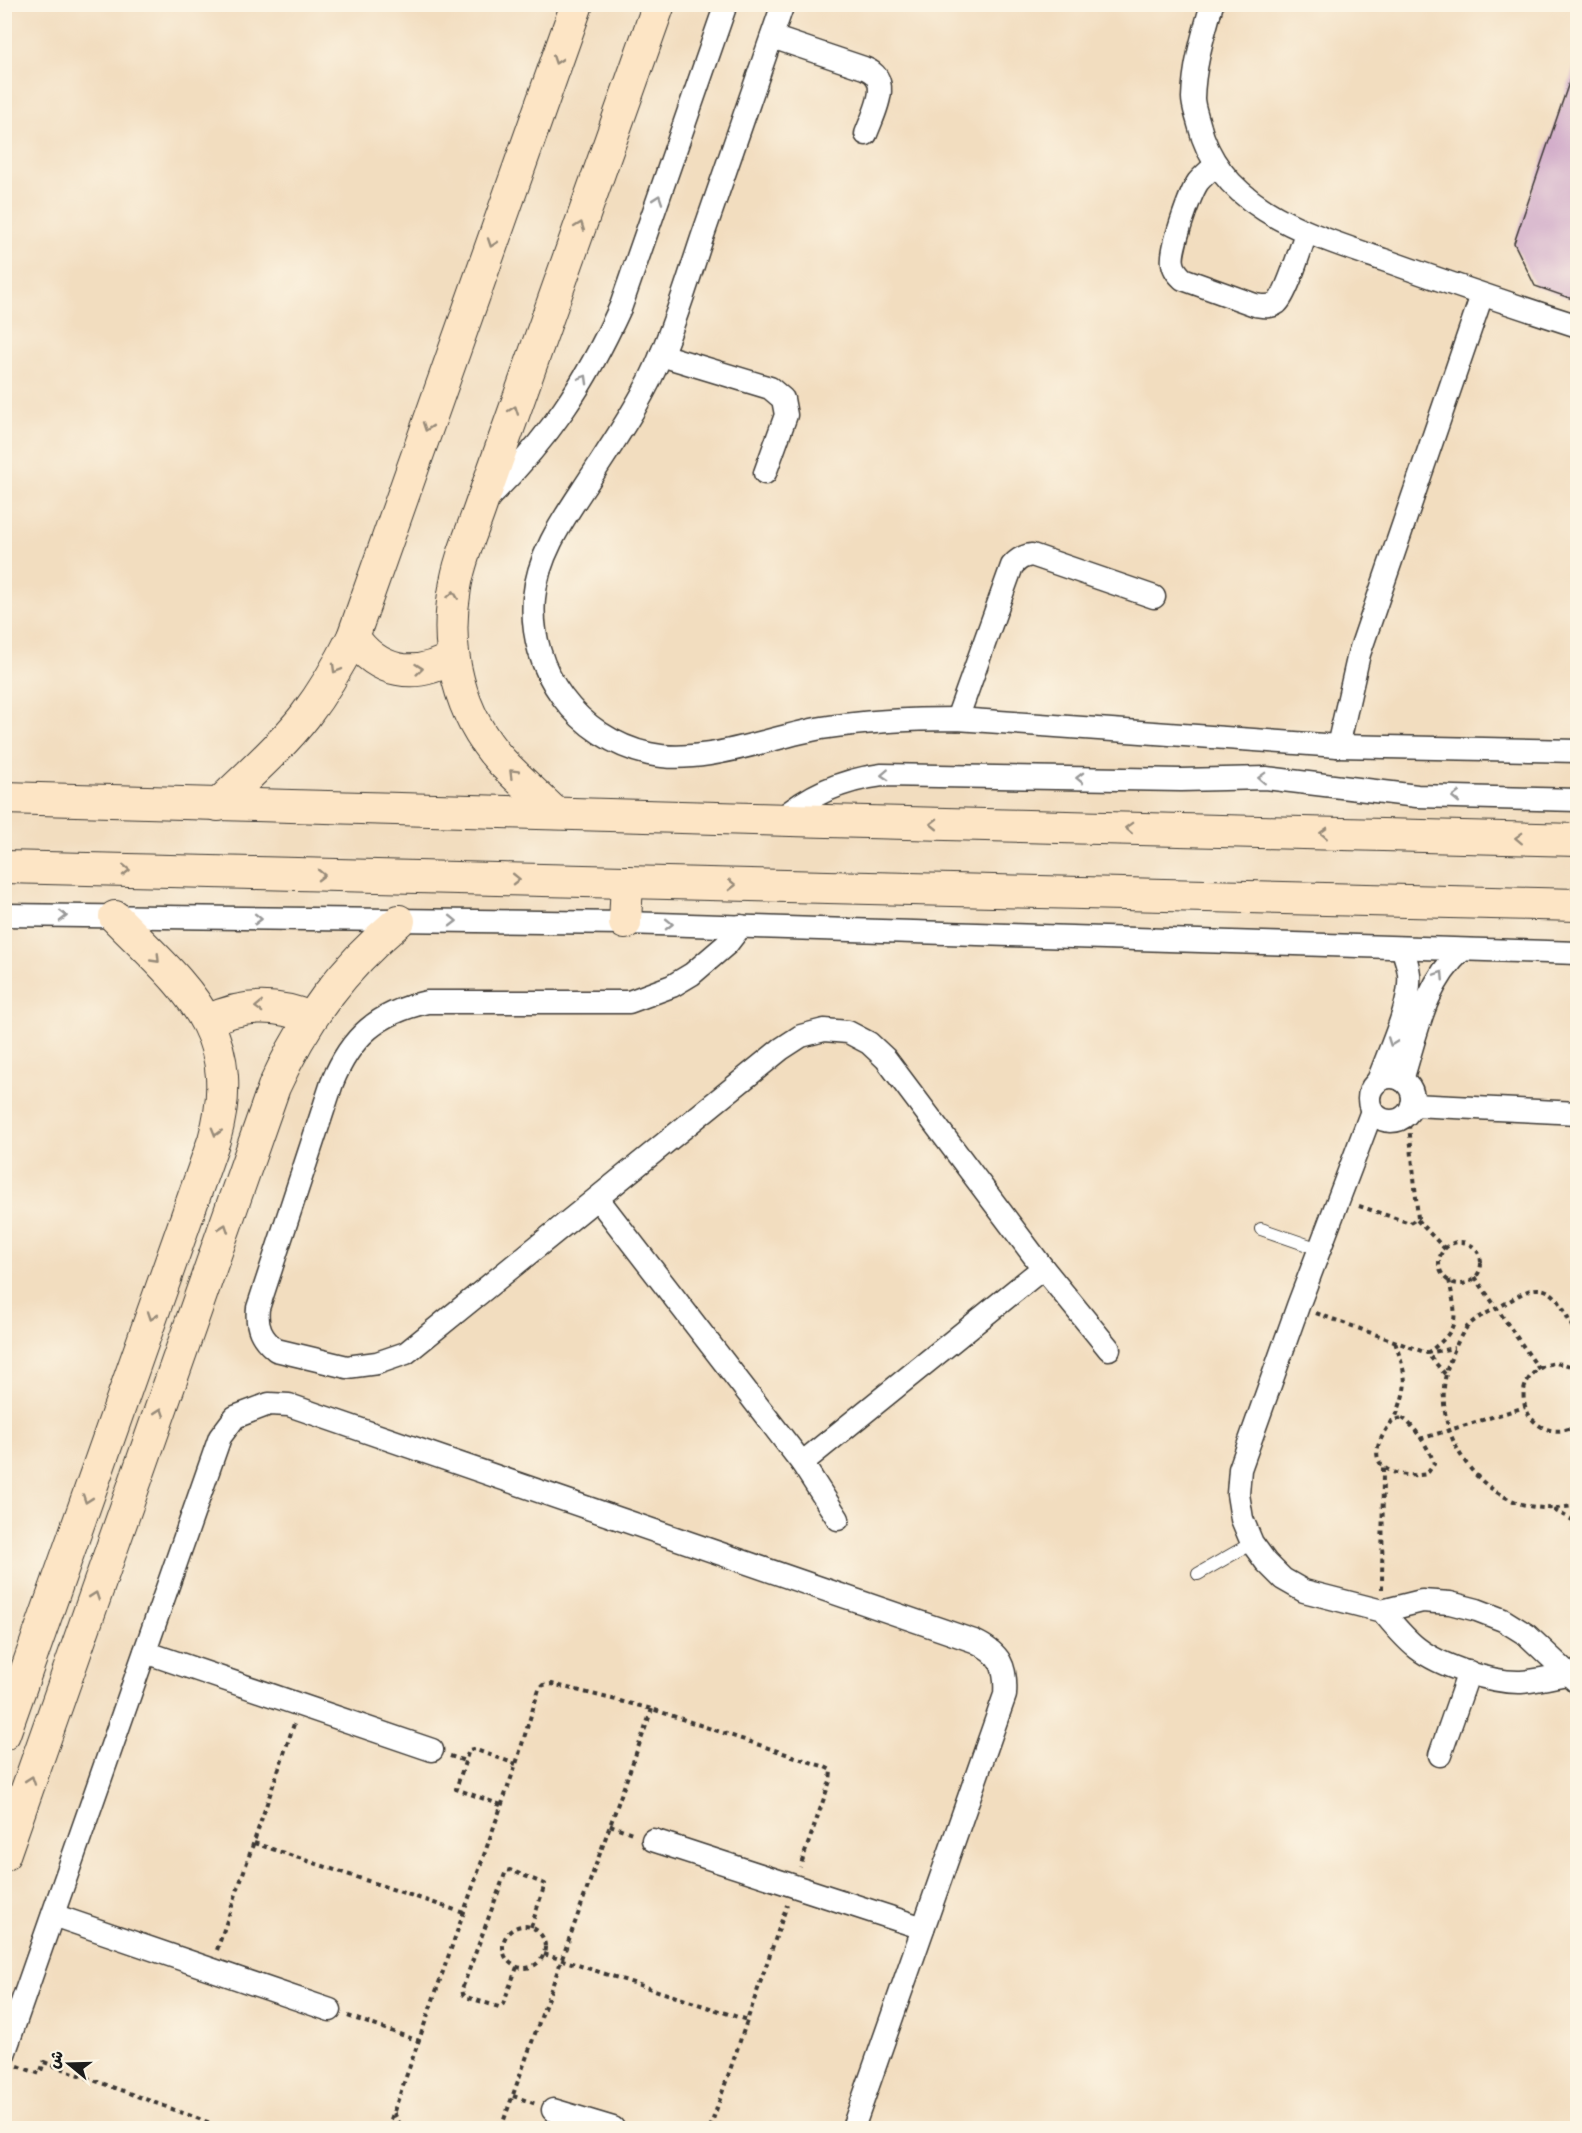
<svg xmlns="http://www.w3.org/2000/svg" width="1582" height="2133" font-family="Mynerve,'Playpen Sans Arabic',sans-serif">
<rect width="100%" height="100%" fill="#fcf5e5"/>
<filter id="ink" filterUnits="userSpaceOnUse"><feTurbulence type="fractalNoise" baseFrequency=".0167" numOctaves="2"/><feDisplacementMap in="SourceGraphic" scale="12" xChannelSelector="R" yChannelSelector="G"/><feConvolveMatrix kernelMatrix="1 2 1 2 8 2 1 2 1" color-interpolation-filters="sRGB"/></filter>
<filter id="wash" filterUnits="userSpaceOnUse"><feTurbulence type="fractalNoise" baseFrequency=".008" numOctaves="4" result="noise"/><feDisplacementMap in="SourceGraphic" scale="24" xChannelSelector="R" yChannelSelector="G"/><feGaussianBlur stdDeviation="1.35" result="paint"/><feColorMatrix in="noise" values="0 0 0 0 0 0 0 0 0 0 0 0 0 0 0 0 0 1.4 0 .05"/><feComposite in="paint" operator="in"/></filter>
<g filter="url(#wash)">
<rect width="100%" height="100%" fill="#f2ddbf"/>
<g id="blocks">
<path fill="#cca3c6" d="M1575,65h3v236l-43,-15 -21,-43z"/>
</g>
</g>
<g filter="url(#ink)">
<use href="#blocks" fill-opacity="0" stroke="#3c3934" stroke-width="1.5"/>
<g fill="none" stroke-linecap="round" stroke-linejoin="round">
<g stroke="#3c3934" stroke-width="14">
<g id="lane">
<path d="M1261,1229l58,20"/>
<path d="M1198,1574l54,-31"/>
</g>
</g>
<g stroke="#3c3934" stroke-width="25">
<g id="street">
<path d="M783,4c-27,78 -54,156 -81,234 -13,39 -25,79 -41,117 -17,43 -45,83 -70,122 -24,37 -53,75 -57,121 -6,73 44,140 115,156 54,12 120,-17 173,-26 45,-7 90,-9 135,-9l381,27 240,5"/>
<path d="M1212,4c-9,32 -18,61 -19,94 0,8 4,18 6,26 20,85 113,111 185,136 64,23 129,45 194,66"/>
<path d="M772,37l92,31c30,11 10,44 2,66"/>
<path d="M1216,165c-6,5 -13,11 -18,17 -8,12 -28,68 -25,81 1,7 5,11 10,16l72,26c7,1 15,3 22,-2 10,-9 24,-56 29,-70"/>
<path d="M661,355l109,33 13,11 3,16 -21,58"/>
<path d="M486,500c63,-61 99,-115 135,-194l105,-302"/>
<path d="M957,719l55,-153c6,-7 11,-10 20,-11l122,42"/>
<path d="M1338,746l21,-92 123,-359"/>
<path d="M779,821c30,-27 63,-41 103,-46l299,5 85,-2 151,18 161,4"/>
<path d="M4,915l621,8 953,30"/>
<path d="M741,926l-14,18 -35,30 -20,12 -43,16h-202c-49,11 -76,34 -95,81l-74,225c-2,19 3,30 18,42l71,17 30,-4 29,-10 375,-304 20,-13 23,-6 24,2 21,11 17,16 157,209 66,81"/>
<circle cx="1391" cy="1099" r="22"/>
<path d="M1402,1080c15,-47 22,-95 60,-130"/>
<path d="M1378,1081c10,-28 34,-77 31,-107 -1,-9 -4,-18 -7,-26"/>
<path d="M1412,1105l166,8"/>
<path d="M1372,1111l-74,195 -58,163 -2,25 4,25 10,24 14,19 17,17 21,12 78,20 40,-10 28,2 27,7 26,10 24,15 51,48"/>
<path d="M598,1199l204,264 36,56"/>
<path d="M802,1463l241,-195"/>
<path d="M1382,1611c11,13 22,27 35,37 23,18 75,35 104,34 15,-1 31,-5 45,-8"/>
<path d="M145,1652l287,98"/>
<path d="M1440,1755l29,-83"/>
<path d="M653,1840l270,88"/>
<path d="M53,1915l277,95"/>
<path d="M4,2054l216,-617 15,-20 34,-13 20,1 685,236c26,12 33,25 31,54l-152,433"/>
<path d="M553,2110l60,18"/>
</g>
</g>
<g stroke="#3c3934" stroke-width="34">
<g id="secondary">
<path d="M353,637c25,36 62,43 100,20"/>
<path d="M4,798c525,17 1049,28 1574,42"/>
<path d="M218,805c29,-29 62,-57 87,-89 19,-25 34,-51 48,-79l224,-633"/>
<path d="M555,813c-17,-17 -36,-33 -53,-51 -43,-47 -58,-112 -47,-174 4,-28 17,-56 26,-83l178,-501"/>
<path d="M4,867l1574,38"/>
<path d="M625,923l2,-41"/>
<path d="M207,1021c35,-17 68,-18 104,-3"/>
<path d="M4,1734l210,-594c31,-109 -30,-153 -99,-223"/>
<path d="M4,1855l270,-768c31,-68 68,-118 125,-166"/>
</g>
</g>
<g stroke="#3c3934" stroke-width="4" stroke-dasharray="4.5 4.5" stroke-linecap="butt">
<path d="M1556,4l13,4 7,-4"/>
<path d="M1359,1206l51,17 8,-5 -9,-93"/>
<path d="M1417,1220l28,29"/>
<circle cx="1460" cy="1263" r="21"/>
<path d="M1475,1277l64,92"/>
<path d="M1316,1313l111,40c34,-24 30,-35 22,-73"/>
<path d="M1578,1335c-11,-12 -15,-37 -31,-44 -15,-7 -28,5 -41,12 -11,7 -26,12 -36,21 -10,9 -16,27 -21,39 -19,56 15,121 70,140 20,7 39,6 59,2"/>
<path d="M1395,1342c12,37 14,40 0,77"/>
<path d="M1578,1370c-12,-7 -24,-9 -36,-3 -40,21 -9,83 36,58"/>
<path d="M1445,1374l-18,-21 27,-5"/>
<path d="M1402,1418c11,5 30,35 32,46l-7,10c-18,4 -56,0 -49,-27 2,-9 9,-18 14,-26z"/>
<path d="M1420,1439l105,-32"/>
<path d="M1554,1510l24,13"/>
<path d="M1382,1589l1,-122"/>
<path d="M450,1756l15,5"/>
<path d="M501,1805l-45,-16 13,-39 4,-1 43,15"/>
<path d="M610,1825l25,9"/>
<path d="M254,1843l210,70"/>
<circle cx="524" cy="1947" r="21"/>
<path d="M217,1950l77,-226"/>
<path d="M544,1954l203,66"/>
<path d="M517,1967l-14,37 -4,3 -33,-10 -3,-3 -1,-5 44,-118 4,-1 35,14 -14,43"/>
<path d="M348,2016l71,25"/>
<path d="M18,2066l22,8 4,-12 180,66"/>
<path d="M513,2096l23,8"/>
<path d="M394,2113l8,15"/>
<path d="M388,2128l128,-364 23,-75 4,-4 9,-1 100,25 173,58 6,3 -1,11 -30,86"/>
<path d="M501,2128l151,-419"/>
<path d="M710,2128l77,-223"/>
</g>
<use href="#lane" stroke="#fff" stroke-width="12"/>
<use href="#street" stroke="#fff" stroke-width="22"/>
<use href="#secondary" stroke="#fde5c5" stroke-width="32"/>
</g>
<defs><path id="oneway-chevron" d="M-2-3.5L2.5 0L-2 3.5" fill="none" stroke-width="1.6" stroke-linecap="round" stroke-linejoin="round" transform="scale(1.5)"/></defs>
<g stroke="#988b79">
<use href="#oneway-chevron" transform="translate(557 60) rotate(109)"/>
<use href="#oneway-chevron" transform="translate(580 226) rotate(-70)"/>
<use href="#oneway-chevron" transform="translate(492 243) rotate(109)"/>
<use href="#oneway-chevron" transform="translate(514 410) rotate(-70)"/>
<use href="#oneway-chevron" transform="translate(427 427) rotate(109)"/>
<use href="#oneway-chevron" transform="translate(453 595) rotate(-82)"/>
<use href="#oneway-chevron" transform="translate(336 669) rotate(120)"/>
<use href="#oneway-chevron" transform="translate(419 669) rotate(-6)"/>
<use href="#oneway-chevron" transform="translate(513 773) rotate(-135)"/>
<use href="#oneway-chevron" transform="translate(934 824) rotate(-179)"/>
<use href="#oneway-chevron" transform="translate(1129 828) rotate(-178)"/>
<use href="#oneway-chevron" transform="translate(1324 833) rotate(-178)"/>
<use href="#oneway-chevron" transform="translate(1519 838) rotate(-178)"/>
<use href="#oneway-chevron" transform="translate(126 870) rotate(1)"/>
<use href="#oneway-chevron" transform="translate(321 875) rotate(1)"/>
<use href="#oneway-chevron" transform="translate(516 879) rotate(1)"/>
<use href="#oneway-chevron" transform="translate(732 885) rotate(1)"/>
<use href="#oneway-chevron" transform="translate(156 959) rotate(46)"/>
<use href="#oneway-chevron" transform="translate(259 1007) rotate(178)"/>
<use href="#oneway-chevron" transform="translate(216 1132) rotate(106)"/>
<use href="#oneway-chevron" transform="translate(224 1228) rotate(-71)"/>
<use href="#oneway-chevron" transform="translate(152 1316) rotate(109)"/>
<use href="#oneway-chevron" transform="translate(160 1412) rotate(-71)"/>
<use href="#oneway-chevron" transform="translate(87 1499) rotate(109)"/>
<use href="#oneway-chevron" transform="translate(95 1596) rotate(-71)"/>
<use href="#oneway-chevron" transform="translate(31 1780) rotate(-71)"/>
</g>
<g stroke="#999">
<use href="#oneway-chevron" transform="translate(658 199) rotate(-71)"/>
<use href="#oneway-chevron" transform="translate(584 379) rotate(-60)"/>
<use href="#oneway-chevron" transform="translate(885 775) rotate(177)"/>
<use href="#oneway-chevron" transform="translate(1080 778) rotate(-179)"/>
<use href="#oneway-chevron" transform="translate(1262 778) rotate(-178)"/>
<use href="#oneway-chevron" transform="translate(1456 797) rotate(-179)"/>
<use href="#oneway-chevron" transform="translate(63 916) rotate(1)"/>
<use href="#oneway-chevron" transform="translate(258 919) rotate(1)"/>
<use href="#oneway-chevron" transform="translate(453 921) rotate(1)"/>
<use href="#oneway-chevron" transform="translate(669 924) rotate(1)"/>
<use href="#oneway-chevron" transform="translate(1440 975) rotate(-57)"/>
<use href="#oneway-chevron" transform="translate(1392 1042) rotate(110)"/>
</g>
</g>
<rect width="1582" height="2133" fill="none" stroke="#fcf5e5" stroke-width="24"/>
<g transform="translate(69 2064) rotate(289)" stroke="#fcf5e5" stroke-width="4.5" paint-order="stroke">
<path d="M0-4.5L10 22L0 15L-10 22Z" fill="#1c1c1c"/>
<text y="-9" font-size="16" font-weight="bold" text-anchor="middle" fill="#1c1c1c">ش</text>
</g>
</svg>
